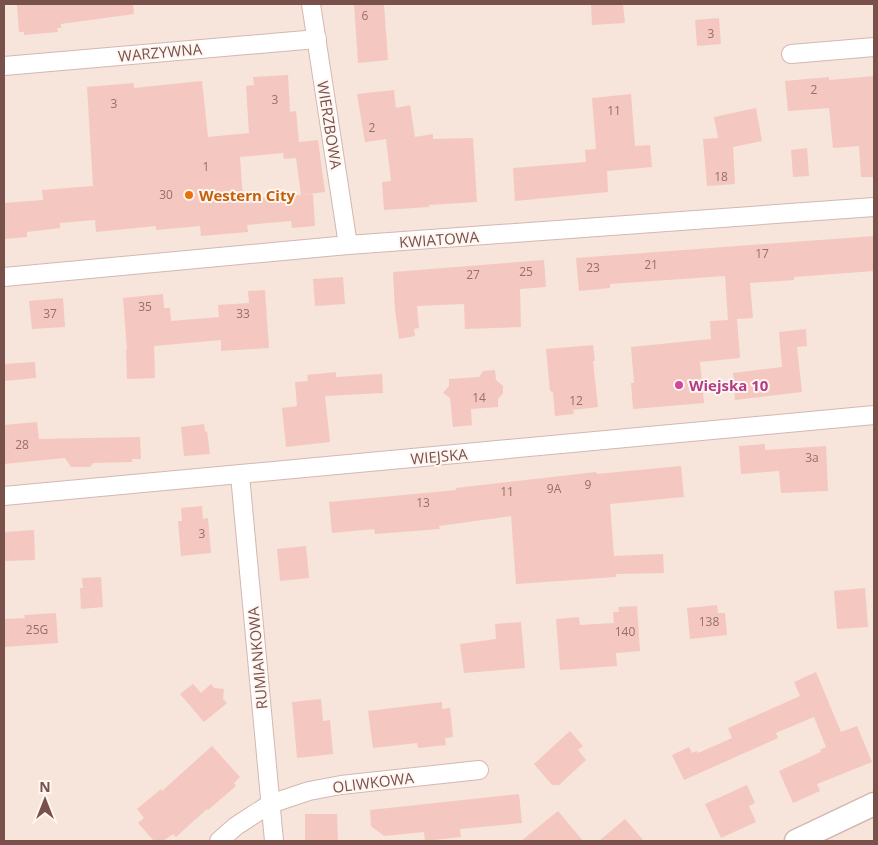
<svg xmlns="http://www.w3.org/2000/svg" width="878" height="845" font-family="'Open Sans',sans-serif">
<rect width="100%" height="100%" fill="#fdf1ea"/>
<rect fill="#f7e4da" x="4" y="4" width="870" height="837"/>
<g fill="#f4c8c0" fill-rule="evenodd">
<path d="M17,4h116l1,10 -73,10v4h-4l1,4 -34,3v-3h-5z"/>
<path d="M354,4h30l4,56 -30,3z"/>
<path d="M591,4h32l2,19 -33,2z"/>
<path d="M719,18l2,26 -24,2 -2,-26z"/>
<path d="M288,75l2,37 6,-1 3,31 19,-2 7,52 -24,3 12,-1 2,32 -23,2 -1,-7 -44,4 1,7 -47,4 -1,-10 -44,4v-4l-60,6 -1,-12 -35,3v5l-33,4v5l-23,2v-36l39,-3 -1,-10 51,-4 -6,-99 47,-4v5l68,-7 6,56 41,-4 -3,-47 8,-1 -1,-8zM283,153l1,6 12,-1 5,37 -58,4 -3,-42z"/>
<path d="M874,76v101h-13l-2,-31 -26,2 -4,-40 -41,3 -3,-30 44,-4v3z"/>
<path d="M394,90l2,18 14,-3 5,32 18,-3v5l40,-1 4,64 -48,3v2l-45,3 -2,-28 9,-1 -5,-42 -21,3 -8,-48z"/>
<path d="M631,94l4,52 15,-1 2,22 -45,4 1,21 -93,9 -2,-33 73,-6 -1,-12 11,-1 -4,-51z"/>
<path d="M756,108l6,33 -29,6 2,37 -28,2 -4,-47 15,-1 -4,-21z"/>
<path d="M807,148l2,28 -16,1 -2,-27z"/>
<path d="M874,236v35l-80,6v3l-44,3 3,35 -16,1 3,39 -40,4 4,41 -71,6 -2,-26h3l-3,-36 80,-8 -1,-18 18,-1 -3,-44 -115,8v4l-31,3 -3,-33z"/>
<path d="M544,260l2,27 -26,2 1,38 -56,2 -1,-25 -47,2 2,22 -5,1 1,7 -16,3 -4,-29 -2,-38z"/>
<path d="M343,277l2,27 -30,2 -2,-27z"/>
<path d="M265,290l4,58 -48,3v-11l-67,6 1,32 -28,1 -1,-29h1l-4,-52 40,-4 1,14h6l1,13 48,-4 -1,-12 31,-2 -1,-12z"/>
<path d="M63,298l2,29 -33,2 -3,-28z"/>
<path d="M806,329l1,17 -10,1 5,45 -67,8 -2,-27 49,-6 -3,-35z"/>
<path d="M593,345l2,16h-2l5,46 -25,3 1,4 -19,2 -2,-24 -3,-1 -4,-42z"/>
<path d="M35,362l1,16 -32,3v-17z"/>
<path d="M495,370l1,10 7,6v7l-5,6v8l-27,2 1,16 -19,2 -3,-29 -7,-5 6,-7v-7l30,-2 4,-6z"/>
<path d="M336,372v5l46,-3 1,19 -58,3 5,46 -44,5 -4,-39 15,-2 -2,-24 13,-1 -1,-6z"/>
<path d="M37,422l2,17 101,-2 1,22h-9v3l-39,1 -3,4h-19l-6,-9 -61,6v-39z"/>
<path d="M204,424l1,8 2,-1 3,23 -26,2 -3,-29z"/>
<path d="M765,444v6l61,-4 2,45 -47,2 -2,-22 -38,3 -2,-28z"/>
<path d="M681,466l3,31 -74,7 4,52 49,-2 1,19 -48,1v3l-100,7 -5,-68 -72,10 1,3 -65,5 -1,-5 -42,4 -3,-31 127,-12v-2l140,-16 1,2z"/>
<path d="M202,506l1,13 5,-1 3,35 -30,3 -3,-35h4l-1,-13z"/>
<path d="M34,530l1,30 -31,1 1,-29z"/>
<path d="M306,546l3,32 -29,3 -3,-32z"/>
<path d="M101,577l2,30 -22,2 -1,-21h3l-1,-10z"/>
<path d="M865,588l3,39 -31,2 -3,-38z"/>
<path d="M717,605l1,8h7l2,22 -37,4 -3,-31z"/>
<path d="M637,606l3,45 -24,2 1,13 -57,4 -4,-51 23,-2 1,8 34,-2 -1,-11h6l-1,-5z"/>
<path d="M56,613l2,30 -54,4 1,-28 20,-1 -1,-3z"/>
<path d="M521,622l4,46 -61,5 -4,-29 36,-5 -1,-15z"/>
<path d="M816,672l25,60 16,-6 15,36 -55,22 3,7 -27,12 -14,-32 42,-19 -1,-2 6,-3 -12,-30 -38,16 2,5 -94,42 -12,-25 17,-8 3,6 5,-2 1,2 34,-15 -4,-10 72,-32 -6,-14z"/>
<path d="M193,684l8,9 10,-9 3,4 10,1 -1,10 4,4 -23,19 -24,-28z"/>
<path d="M321,699l2,22 7,-1 3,34 -36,4 -5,-56z"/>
<path d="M442,702v7l8,-1 1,8 2,21 -8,1 1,7 -28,3 -1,-5 -44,5 -5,-37z"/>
<path d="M570,731l13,15 -5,4 8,10 -27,25h-7l-18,-21z"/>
<path d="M212,746l28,31 -6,6 2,3 -28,24 -1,-1 -31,28 -3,-3 -10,7h-9l-16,-18 6,-5 -7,-9 24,-20 1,2z"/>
<path d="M747,785l8,18 -6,3 7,16 -35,16 -16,-34z"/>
<path d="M519,794l3,29 -62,6 1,8 -36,4 -1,-9 -40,4 -13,-10 -1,-16z"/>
<path d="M558,811l25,30h-62z"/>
<path d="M305,814h32l1,27h-33z"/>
<path d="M625,819l19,22h-45z"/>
</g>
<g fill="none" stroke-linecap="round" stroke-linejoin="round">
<g stroke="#d3b8b1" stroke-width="20">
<g id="minor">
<path d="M311,4l37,241"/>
<path d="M791,54l83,-7"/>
<path d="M4,66l313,-27"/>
<path d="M4,277l344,-32 526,-38"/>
<path d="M240,475l34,366"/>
<path d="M4,496l870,-81"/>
<path d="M219,841l17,-15 34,-22 39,-13 32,-6 138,-15"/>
</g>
</g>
<g stroke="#d3b8b1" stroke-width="25">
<path id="tertiary" d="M796,841l78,-37"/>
</g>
<use href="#minor" stroke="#fff" stroke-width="18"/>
<use href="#tertiary" stroke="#fff" stroke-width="22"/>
</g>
<circle fill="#e8710a" stroke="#fff6f1" stroke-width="2" cx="189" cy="195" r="5"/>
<circle fill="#d1479c" stroke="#fff6f1" stroke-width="2" cx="679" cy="385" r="5"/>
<g text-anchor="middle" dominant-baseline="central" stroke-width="4" stroke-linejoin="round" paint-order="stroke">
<g font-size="12" fill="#986f68">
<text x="365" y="15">6</text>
<text x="711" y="33">3</text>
<text x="814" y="89">2</text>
<text x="275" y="99">3</text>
<text x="114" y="103">3</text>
<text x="614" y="110">11</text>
<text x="372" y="127">2</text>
<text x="206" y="166">1</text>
<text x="721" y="176">18</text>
<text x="166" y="194">30</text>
<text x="762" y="253">17</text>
<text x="651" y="264">21</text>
<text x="593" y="267">23</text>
<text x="526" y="271">25</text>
<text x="473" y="274">27</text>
<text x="145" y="306">35</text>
<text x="50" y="313">37</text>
<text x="243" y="313">33</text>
<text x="479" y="397">14</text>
<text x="576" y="400">12</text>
<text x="22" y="444">28</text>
<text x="812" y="457">3a</text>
<text x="588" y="484">9</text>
<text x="554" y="488">9A</text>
<text x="507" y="491">11</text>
<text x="423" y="502">13</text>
<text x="202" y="533">3</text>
<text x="709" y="621">138</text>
<text x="37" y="629">25G</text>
<text x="625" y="631">140</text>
</g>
<g font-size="15" fill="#79514b" stroke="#fff6f1">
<text transform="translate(160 52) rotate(-5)">WARZYWNA</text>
<text transform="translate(330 125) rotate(81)">WIERZBOWA</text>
<text transform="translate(439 239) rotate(-4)">KWIATOWA</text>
<text transform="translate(439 456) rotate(-5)">WIEJSKA</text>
<text transform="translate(257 658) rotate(-95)">RUMIANKOWA</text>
<text transform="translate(373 782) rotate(-7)">OLIWKOWA</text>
</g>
<g font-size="15" font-weight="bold" fill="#c56008" stroke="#fff6f1" text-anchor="start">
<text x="199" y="195">Western City</text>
</g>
<g font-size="15" font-weight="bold" fill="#b23c85" stroke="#fff6f1" text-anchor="start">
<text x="689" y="385">Wiejska 10</text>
</g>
</g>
<rect width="878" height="845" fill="none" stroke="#79514b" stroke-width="10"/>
<g transform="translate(45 800)" stroke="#fff6f1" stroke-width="4" paint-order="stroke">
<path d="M0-4L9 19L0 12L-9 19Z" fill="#79514b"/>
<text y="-8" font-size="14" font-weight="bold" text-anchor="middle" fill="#79514b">N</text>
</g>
</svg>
